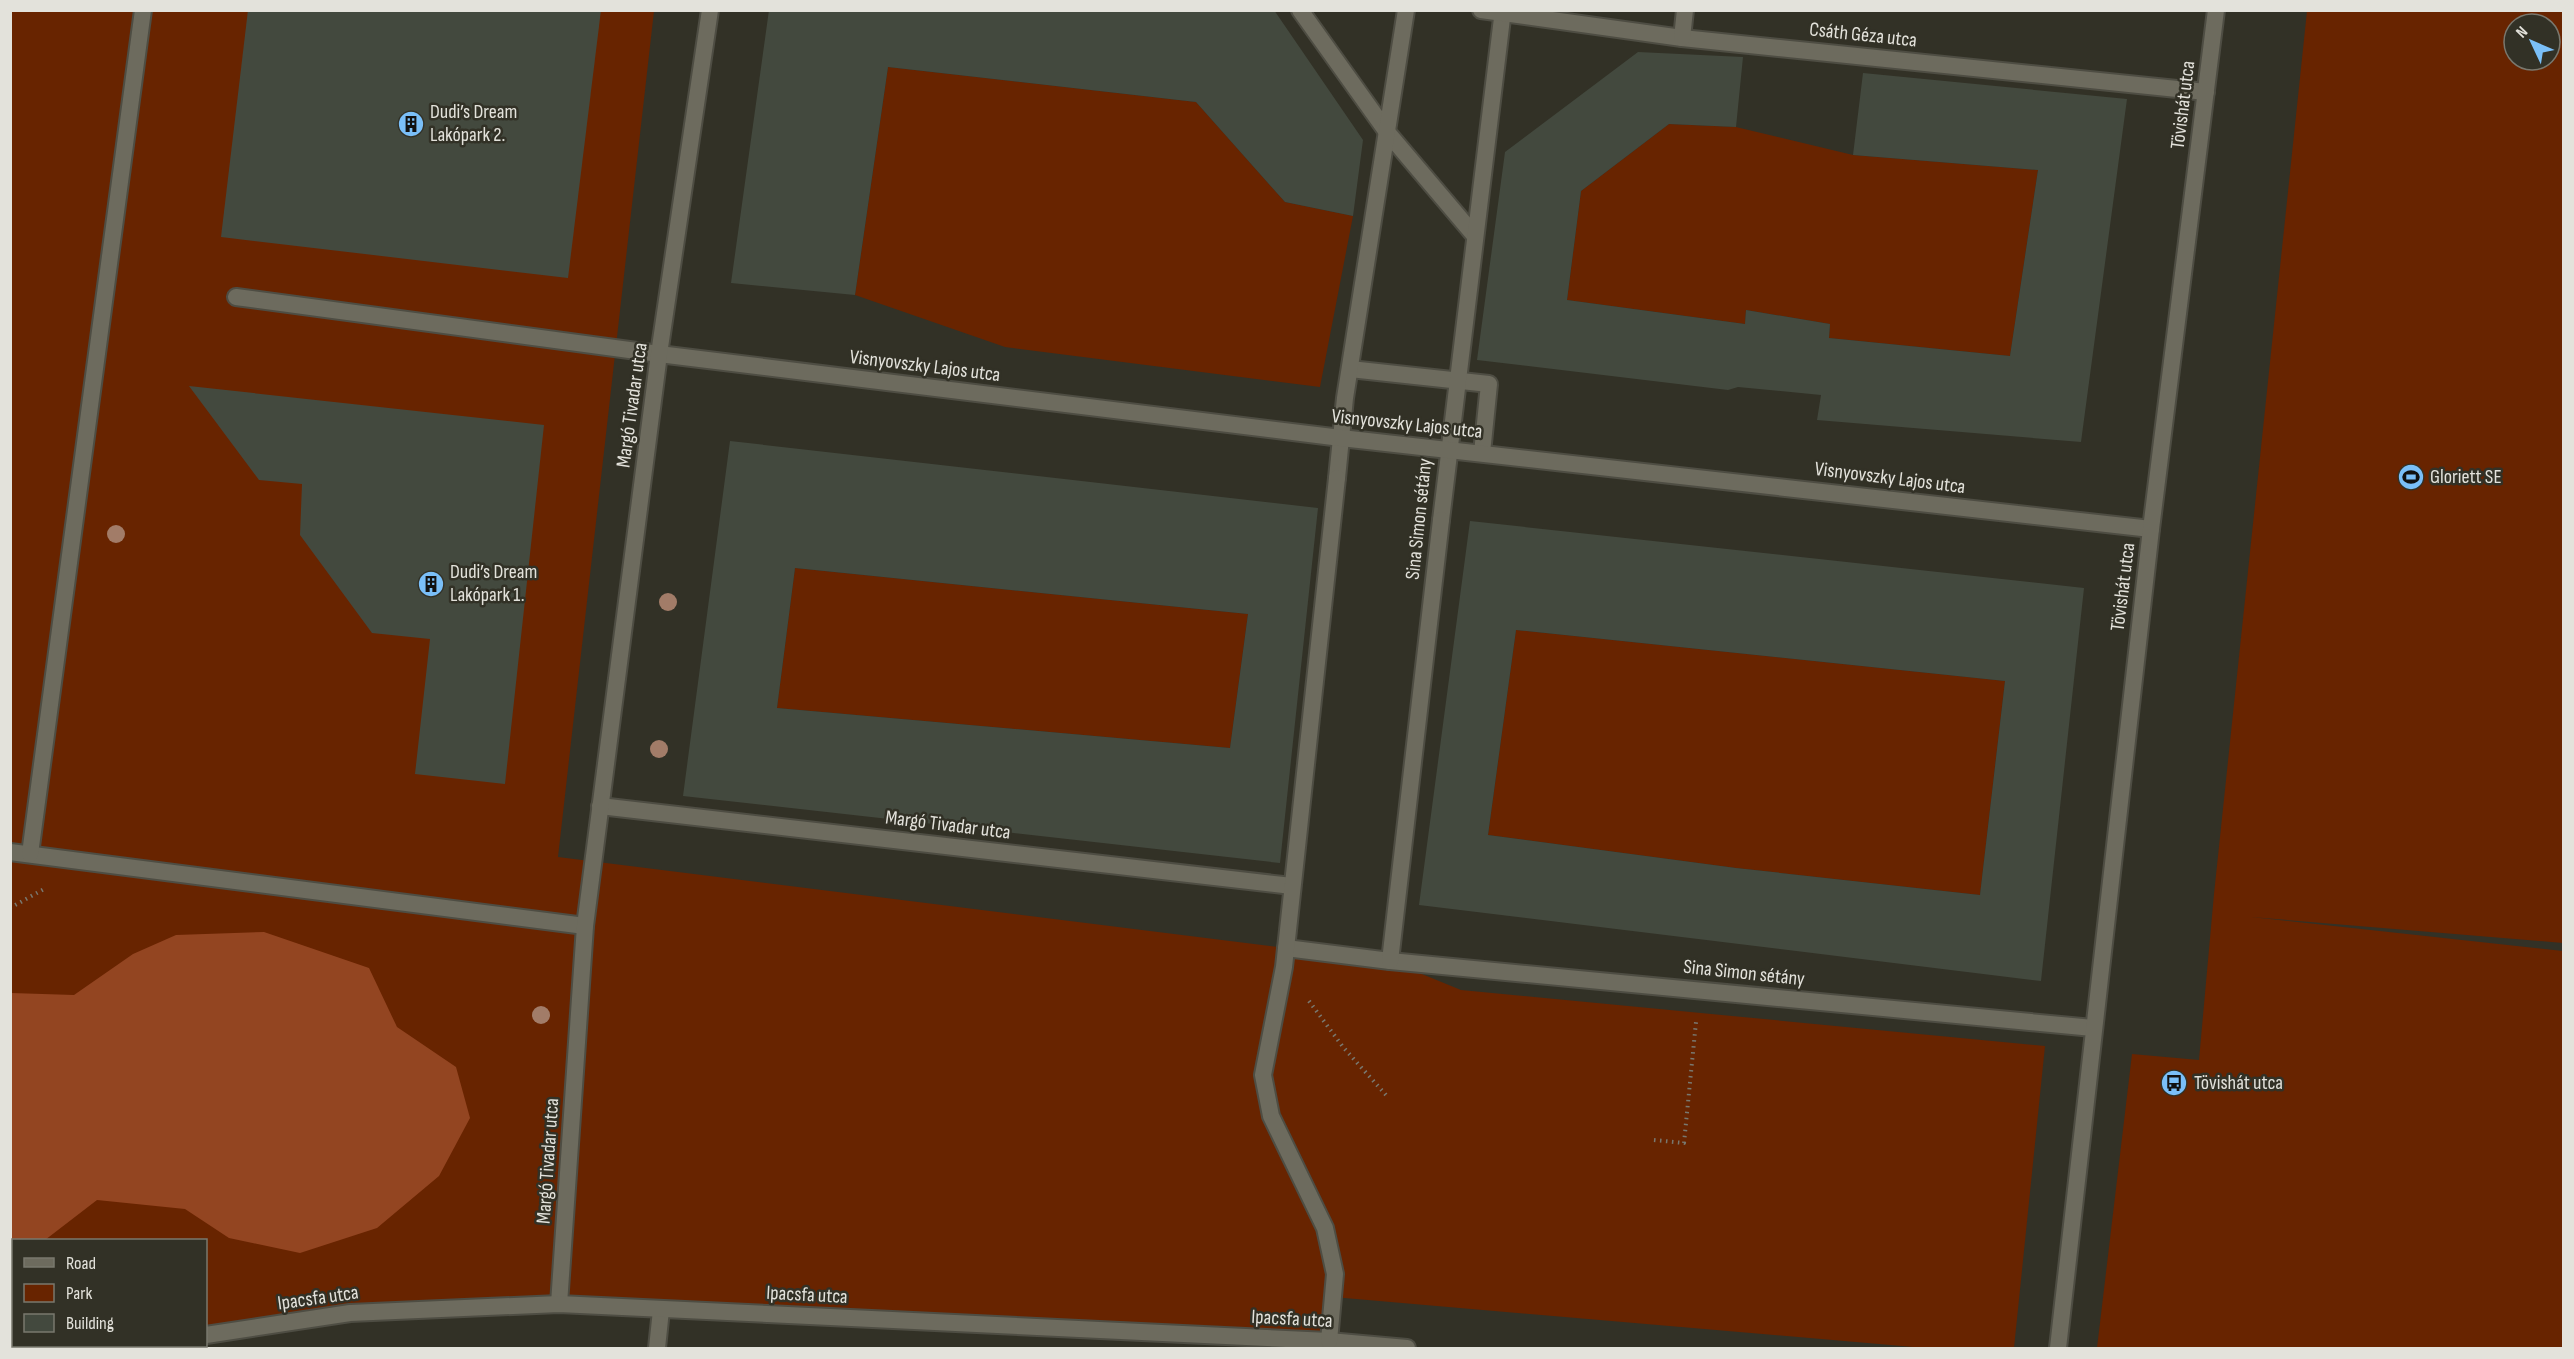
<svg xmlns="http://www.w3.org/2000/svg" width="2574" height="1359" font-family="'Sofia Sans Condensed',sans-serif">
<rect width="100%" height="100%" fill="#323126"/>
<g fill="#682400" fill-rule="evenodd">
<path d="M10,11h644l-96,846 832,104 71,29 584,56 -31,302h-89l-592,-51 -4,44 -668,-31 -311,3 -144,22v-95h-192v106h126l-22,2h-107z"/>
<path d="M2307,11h256v932l-312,-26 312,34v397h-466l35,-294 67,6 15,-166zM2514,24h36v36h-36z"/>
<path d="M888,67l308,35 89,100 68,14 -33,171 -315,-40 -150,-52z"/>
<path d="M1669,124l67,3 117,28 185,15 -28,186 -181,-18 1,-14 -84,-14 -1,14 -178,-24 14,-109z"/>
<path d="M795,568l453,46 -18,134 -453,-40z"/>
<path d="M1516,630l489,51 -25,214 -244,-27 -248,-33z"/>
</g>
<path fill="#934521" d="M264,932l105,36 28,59 59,40 14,51 -31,58 -62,52 -77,25 -71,-15 -44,-29 -88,-9 -52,40h-31v58l-3,7v-312l63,2 59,-41 43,-19z"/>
<g fill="#43493e" fill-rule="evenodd">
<path d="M248,10h353l-33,268 -347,-41z"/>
<path d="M769,10h505l89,130 -10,76 -68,-14 -89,-100 -308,-35 -33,228 -124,-12z"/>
<path d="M1638,52l105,5 -7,70 -67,-3 -88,67 -14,109 178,24 1,-14 84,14 -1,14 181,18 28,-186 -185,-15 10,-82 264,26 -46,343 -264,-22 4,-25 -83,-8 -10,3 -251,-30 28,-208z"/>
<path d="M189,386l355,39 -39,359 -90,-10 15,-135 -58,-6 -72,-98 2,-51 -43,-4z"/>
<path d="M730,441l588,67 -38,355 -597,-67zM795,568l453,46 -18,134 -453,-40z"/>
<path d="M1470,521l614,67 -43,393 -622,-76zM1516,630l489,51 -25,214 -244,-27 -248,-33z"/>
</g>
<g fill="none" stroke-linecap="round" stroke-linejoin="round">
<g stroke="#4e4d43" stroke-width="20">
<g id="service">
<path d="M236,297l423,57"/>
<path d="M657,1348l4,-38"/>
</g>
</g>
<g stroke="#4e4d43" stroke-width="20">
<g id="pedestrian">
<path d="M1300,10l87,122 88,104"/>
<path d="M1350,369l139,15 -7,69"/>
<path d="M1337,478l8,-80 61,-388"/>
<path d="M1441,520l62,-510"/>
</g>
</g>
<g stroke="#4e4d43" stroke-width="20">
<g id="minor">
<path d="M1481,10l201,28 524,54"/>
<path d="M1682,38l3,-28"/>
<path d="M659,354l682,84 810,91"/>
<path d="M600,806l692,80"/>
<path d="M10,852l575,74"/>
<path d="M30,854l113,-844"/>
<path d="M1286,948l104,13 703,67"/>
<path d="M1390,961l51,-441"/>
<path d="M559,1304l26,-378 74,-572 51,-344"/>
<path d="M206,1335l144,-22 209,-9 770,37 78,7"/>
<path d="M1329,1341l6,-67 -10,-46 -54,-112 -8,-41 21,-108 53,-489"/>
<path d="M118,1348l22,-2"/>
<path d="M2058,1348l93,-819 65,-519"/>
</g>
</g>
<g stroke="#79786f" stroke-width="4" stroke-dasharray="1.5 4.5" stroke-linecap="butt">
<path d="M10,908l34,-19"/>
<path d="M1309,1001l34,46 43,48"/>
<path d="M1654,1140l30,3 12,-121"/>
</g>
<use href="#service" stroke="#6d6b5e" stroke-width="16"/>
<use href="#pedestrian" stroke="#6d6b5e" stroke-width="16"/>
<use href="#minor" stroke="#6d6b5e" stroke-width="16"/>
</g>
<g fill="#a27c68">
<circle cx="116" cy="534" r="9"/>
<circle cx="668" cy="602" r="9"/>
<circle cx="659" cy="749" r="9"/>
<circle cx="541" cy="1015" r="9"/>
</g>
<defs>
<g id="building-disc" transform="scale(1.35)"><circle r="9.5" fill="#7abff8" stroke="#323126"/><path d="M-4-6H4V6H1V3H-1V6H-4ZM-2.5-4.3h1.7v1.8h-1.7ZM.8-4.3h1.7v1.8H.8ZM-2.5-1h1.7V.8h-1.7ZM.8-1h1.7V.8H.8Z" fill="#111"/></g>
<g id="stadium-disc" transform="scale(1.35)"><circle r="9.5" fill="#7abff8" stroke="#323126"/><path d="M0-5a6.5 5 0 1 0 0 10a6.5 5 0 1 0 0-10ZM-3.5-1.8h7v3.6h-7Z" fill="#111"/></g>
<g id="bus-disc" transform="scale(1.35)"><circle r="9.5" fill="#7abff8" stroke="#323126"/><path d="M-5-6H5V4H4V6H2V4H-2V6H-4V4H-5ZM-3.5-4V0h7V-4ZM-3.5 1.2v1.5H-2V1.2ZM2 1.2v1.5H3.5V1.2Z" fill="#111"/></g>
</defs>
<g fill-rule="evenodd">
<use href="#building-disc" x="411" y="124"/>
<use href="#stadium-disc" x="2411" y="477"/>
<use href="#building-disc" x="431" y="584"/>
<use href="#bus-disc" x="2174" y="1083"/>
</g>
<g text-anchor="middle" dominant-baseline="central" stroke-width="5" stroke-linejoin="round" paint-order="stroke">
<g font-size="20" fill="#e3e2db" stroke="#323126">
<text transform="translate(1863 35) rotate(6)">Csáth Géza utca</text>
<text transform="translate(2183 105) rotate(-83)">Tövishát utca</text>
<text transform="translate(925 366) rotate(7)">Visnyovszky Lajos utca</text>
<text transform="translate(632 405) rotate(-82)">Margó Tivadar utca</text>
<text transform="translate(1407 424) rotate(6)">Visnyovszky Lajos utca</text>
<text transform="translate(1890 478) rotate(7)">Visnyovszky Lajos utca</text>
<text transform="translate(1419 519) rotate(-84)">Sina Simon sétány</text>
<text transform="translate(2123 587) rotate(-83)">Tövishát utca</text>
<text transform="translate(948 825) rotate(7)">Margó Tivadar utca</text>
<text transform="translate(1744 973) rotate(6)">Sina Simon sétány</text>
<text transform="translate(548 1161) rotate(-86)">Margó Tivadar utca</text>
<text transform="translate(807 1295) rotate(3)">Ipacsfa utca</text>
<text transform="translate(318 1298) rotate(-8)">Ipacsfa utca</text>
<text transform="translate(1292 1319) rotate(3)">Ipacsfa utca</text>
</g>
<g font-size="20" fill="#e3e2db" stroke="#323126" text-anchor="start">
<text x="430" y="112">Dudi’s Dream<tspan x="430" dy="23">Lakópark 2.</tspan></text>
<text x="2430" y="477">Gloriett SE</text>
<text x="450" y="572">Dudi’s Dream<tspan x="450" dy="23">Lakópark 1.</tspan></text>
<text x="2194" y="1083">Tövishát utca</text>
</g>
</g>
<rect width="2574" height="1359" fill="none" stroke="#e3e2db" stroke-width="24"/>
<rect x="12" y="1239" width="195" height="108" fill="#323126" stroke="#79786e" stroke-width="1.5"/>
<rect x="24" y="1258" width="30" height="9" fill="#6d6b5e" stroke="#79786e" stroke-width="1.5"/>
<text x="66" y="1269" font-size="18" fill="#e3e2db">Road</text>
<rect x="24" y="1284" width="30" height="18" fill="#682400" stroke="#79786e" stroke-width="1.5"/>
<text x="66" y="1299" font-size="18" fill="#e3e2db">Park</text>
<rect x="24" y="1314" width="30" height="18" fill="#43493e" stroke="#79786e" stroke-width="1.5"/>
<text x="66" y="1329" font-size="18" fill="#e3e2db">Building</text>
<g transform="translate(2532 42) rotate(314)"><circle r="28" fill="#323126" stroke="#79786e" stroke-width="1.5"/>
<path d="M0-4.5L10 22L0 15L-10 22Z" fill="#7abff8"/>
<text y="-9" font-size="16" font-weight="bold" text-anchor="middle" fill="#e3e2db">N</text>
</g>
</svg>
